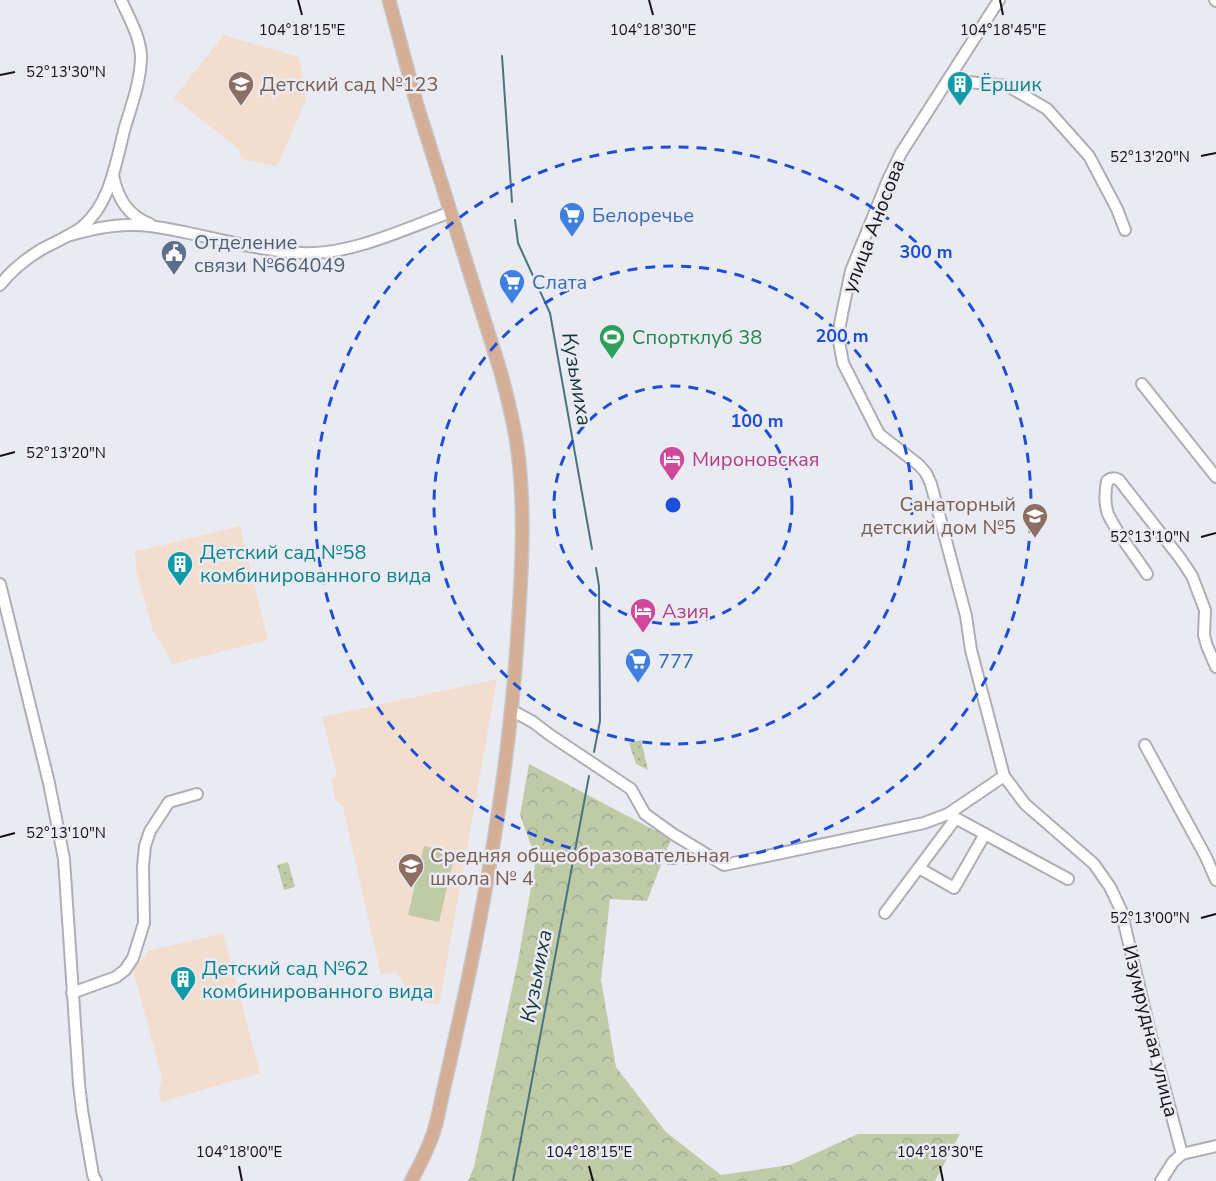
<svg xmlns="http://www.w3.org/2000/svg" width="1216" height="1181" font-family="'Nunito Sans',sans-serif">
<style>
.education{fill:#f2ddcf}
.forest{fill:url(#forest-crowns)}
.park{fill:url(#park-dots)}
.pitch{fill:#bfcaa7}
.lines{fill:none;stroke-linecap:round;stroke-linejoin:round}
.stream{stroke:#4a757e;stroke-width:2}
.minor-casing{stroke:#aeaeb5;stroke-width:14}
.major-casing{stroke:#c6c6c7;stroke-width:15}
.minor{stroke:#fff;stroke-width:10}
.major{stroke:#d4ae97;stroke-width:12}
.ticks{fill:none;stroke:#131316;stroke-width:2}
.ring{fill:none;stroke:#1d4ed8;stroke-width:3;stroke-dasharray:10 8}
.labels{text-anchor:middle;stroke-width:5;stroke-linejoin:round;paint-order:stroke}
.education-label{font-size:20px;fill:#785e54;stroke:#eaebf2;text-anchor:start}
.culture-label{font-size:20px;fill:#0d838f;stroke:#eaebf2;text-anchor:start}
.shop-label{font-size:20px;fill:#366cbe;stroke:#eaebf2;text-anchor:start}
.street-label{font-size:20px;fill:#131316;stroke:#eaebf2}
.service-label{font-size:20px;fill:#4e5e75;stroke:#eaebf2;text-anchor:start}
.leisure-label{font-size:20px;fill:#27864d;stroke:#eaebf2;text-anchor:start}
.hotel-label{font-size:20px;fill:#b23c85;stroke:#eaebf2;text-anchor:start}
.water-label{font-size:21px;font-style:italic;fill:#15353a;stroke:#eaebf2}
.ticks-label{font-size:15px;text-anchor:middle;fill:#131316;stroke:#eaebf2;stroke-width:5;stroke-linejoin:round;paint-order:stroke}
.centre{fill:#1d4ed8;stroke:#eaebf2;stroke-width:3}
.ring-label{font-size:18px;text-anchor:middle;font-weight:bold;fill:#1d4ed8;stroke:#eaebf2;stroke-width:5;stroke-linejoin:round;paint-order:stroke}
</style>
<defs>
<pattern id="forest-crowns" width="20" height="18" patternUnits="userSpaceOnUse" patternTransform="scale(1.5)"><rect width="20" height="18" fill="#bfcaa7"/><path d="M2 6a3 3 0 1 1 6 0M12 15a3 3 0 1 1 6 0" fill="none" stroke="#a3ad8f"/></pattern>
<pattern id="park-dots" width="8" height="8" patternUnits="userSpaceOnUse" patternTransform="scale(1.5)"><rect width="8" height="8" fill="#bfcaa7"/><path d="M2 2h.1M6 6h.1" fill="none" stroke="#a3ad8f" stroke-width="1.8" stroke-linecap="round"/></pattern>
</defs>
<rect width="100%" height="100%" fill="#eaebf2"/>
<!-- education -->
<g class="education">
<path d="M223,35L299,57L306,100L277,166L241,159L239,149L174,98Z"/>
<path d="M240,526L268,640L173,664L153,631L136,571V561L134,552Z"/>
<path d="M497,679L439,1005L413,1000L396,972L381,975L343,807L335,799L331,780L337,776L322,717Z"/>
<path d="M223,933L260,1073L161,1102L159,1089L162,1078L133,970L148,951Z"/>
</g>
<!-- forest -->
<path class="forest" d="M529,764L654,830L673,834L647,901L610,899L601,980L616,1067L666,1132L721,1175L790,1165L858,1134H960L935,1181H468L474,1167L518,961L536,859L520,815Z"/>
<!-- park -->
<g class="park">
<path d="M641,740L648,770L636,764L629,743Z"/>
<path d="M288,862L295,887L284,890L277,865Z"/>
</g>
<!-- pitch -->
<path class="pitch" d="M424,846L455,853L439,922L408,915Z"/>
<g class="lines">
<!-- stream -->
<g class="stream">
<path d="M502,56L512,202"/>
<path d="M515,220L518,243L550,313L592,549"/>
<path d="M594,752L600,721L599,586L596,568"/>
<path d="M513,1181L589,776"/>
</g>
<!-- minor casing -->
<g class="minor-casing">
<g id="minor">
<path d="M999,0L901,153L888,180L851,271L842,314L838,336L843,363L879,434L919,465L926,473L931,484L966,616L971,650L1004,776L1025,804L1094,864L1110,887L1121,910L1154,1049L1182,1154"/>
<path d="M1215,0L1216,1"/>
<path d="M949,80L1008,86L1047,109L1089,156L1117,209L1125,230"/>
<path d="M113,175C117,197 128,216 150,224"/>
<path d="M67,236C89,230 112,224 135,225C151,225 168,229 184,232C222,240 263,251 302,253C349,256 407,228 451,212"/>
<path d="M0,285C11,271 27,258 42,249C55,242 70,236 82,227C111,203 116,161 125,127C132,104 141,80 141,56C140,36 129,18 121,0"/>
<path d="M1142,384L1216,477"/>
<path d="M1147,574C1135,555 1117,534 1108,514C1104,503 1105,492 1107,481C1111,478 1114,477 1119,480L1180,558L1192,576L1205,610L1204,635L1207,646L1216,667"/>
<path d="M0,584L49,783L64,859L79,1084L82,1110L93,1175L96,1181"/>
<path d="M511,710L533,722L550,735L631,789L645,814L673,834L724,865L924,823L948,814L1004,776"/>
<path d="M1145,745L1206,857L1216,880"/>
<path d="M948,814L1068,879"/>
<path d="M919,868L954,888L985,834"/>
<path d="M885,913L956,818"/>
<path d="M72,993L116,977L125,970L133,958L144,923L143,866L145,846L150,831L169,802L197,794"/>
<path d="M1161,1181L1173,1162L1182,1154L1216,1146"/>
</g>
</g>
<!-- major casing -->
<g class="major-casing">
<path id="major" d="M389,0L417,105L501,373C508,400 515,426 518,453C526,516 521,581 517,644C509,762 490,874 466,989C458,1024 451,1058 443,1092C440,1105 438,1118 434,1131C428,1149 420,1165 411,1181"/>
</g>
<!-- minor -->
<use href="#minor" class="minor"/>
<!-- major -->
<use href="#major" class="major"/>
</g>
<!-- ticks -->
<path class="ticks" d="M298,0L302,15M649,0L653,15M1000,0L1003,15M0,75L15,72M1201,156L1216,153M0,456L15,452M1201,537L1216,533M0,837L15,833M1201,918L1216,914M239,1166L242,1181M589,1166L593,1181M940,1166L943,1181"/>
<!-- distance rings -->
<g class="ring">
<circle cx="673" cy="505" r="119"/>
<circle cx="673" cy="505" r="239"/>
<circle cx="673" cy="505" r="358"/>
</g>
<!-- icons -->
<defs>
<g id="school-pin" transform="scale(1.35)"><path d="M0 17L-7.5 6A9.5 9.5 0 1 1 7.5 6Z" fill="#8d6e63" stroke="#eaebf2"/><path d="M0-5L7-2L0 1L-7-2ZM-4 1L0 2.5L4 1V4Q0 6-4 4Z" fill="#fff"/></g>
<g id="building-pin" transform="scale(1.35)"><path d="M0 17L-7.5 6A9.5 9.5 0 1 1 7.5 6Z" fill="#0f9aa8" stroke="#eaebf2"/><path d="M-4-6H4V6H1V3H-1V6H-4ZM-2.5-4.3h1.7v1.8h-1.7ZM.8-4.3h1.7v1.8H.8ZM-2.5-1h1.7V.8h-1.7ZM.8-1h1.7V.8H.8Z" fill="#fff"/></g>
<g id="supermarket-pin" transform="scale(1.35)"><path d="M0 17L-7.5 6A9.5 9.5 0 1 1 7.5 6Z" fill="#3f7fe0" stroke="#eaebf2"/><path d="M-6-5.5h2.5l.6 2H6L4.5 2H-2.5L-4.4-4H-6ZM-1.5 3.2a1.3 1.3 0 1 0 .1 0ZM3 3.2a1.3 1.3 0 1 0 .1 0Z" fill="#fff"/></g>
<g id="civic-pin" transform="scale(1.35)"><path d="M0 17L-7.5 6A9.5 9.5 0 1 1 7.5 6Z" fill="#5c6f8a" stroke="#eaebf2"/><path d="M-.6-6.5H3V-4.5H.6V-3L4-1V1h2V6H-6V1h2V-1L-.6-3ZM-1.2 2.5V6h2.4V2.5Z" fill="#fff"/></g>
<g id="stadium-pin" transform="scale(1.35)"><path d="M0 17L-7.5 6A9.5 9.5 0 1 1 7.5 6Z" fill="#2e9e5b" stroke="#eaebf2"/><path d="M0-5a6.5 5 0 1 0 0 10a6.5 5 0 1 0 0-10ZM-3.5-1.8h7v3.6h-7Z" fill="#fff"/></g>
<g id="hotel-pin" transform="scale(1.35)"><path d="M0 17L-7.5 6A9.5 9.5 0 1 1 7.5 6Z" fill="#d1479c" stroke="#eaebf2"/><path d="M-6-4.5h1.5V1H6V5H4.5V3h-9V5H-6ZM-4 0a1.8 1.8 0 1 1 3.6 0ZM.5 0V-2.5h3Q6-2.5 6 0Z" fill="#fff"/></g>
</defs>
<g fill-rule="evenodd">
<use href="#school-pin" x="241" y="84"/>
<use href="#building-pin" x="960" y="84"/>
<use href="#supermarket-pin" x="572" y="215"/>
<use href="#civic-pin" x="174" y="253"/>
<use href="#supermarket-pin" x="512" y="282"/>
<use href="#stadium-pin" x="612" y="337"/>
<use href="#hotel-pin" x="672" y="459"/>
<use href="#school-pin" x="1035" y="516"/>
<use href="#building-pin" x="180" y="564"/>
<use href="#hotel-pin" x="643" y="611"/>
<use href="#supermarket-pin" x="638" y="661"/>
<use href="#school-pin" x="411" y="866"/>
<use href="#building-pin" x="183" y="979"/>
</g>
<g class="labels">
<!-- education labels -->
<g class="education-label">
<text x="260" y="91">Детский сад №123</text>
<text x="1016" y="511" text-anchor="end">Санаторный<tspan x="1016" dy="23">детский дом №5</tspan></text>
<text x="430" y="862">Средняя общеобразовательная<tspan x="430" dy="23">школа № 4</tspan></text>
</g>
<!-- culture labels -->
<g class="culture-label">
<text x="980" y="91">Ёршик</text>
<text x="200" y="559">Детский сад №58<tspan x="200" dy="23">комбинированного вида</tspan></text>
<text x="202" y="975">Детский сад №62<tspan x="202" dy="23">комбинированного вида</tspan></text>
</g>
<!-- shop labels -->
<g class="shop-label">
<text x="592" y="222">Белоречье</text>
<text x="532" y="289">Слата</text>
<text x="658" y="668">777</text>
</g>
<!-- street labels -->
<g class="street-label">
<text transform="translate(873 226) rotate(-69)" y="7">улица Аносова</text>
<text transform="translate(1151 1031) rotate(76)" y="7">Изумрудная улица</text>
</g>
<!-- service labels -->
<g class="service-label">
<text x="194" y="249">Отделение<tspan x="194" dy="23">связи №664049</tspan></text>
</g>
<!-- leisure labels -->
<g class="leisure-label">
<text x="632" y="344">Спортклуб 38</text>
</g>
<!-- hotel labels -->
<g class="hotel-label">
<text x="692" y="466">Мироновская</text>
<text x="662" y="618">Азия</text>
</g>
<!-- water labels -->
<g class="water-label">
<text transform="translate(577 379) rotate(80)" y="7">Кузьмиха</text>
<text transform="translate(536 976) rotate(-79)" y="7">Кузьмиха</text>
</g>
</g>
<g class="ticks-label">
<text x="302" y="35">104°18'15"E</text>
<text x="653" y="35">104°18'30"E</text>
<text x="1003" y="35">104°18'45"E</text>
<text x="66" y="77">52°13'30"N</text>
<text x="1150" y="162">52°13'20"N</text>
<text x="66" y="458">52°13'20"N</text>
<text x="1150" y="542">52°13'10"N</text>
<text x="66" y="838">52°13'10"N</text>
<text x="1150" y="923">52°13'00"N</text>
<text x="239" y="1157">104°18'00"E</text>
<text x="589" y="1157">104°18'15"E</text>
<text x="940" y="1157">104°18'30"E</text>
</g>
<circle cx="673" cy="505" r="9" class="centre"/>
<g class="ring-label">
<text x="926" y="258">300 m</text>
<text x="842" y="342">200 m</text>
<text x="757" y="427">100 m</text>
</g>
</svg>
